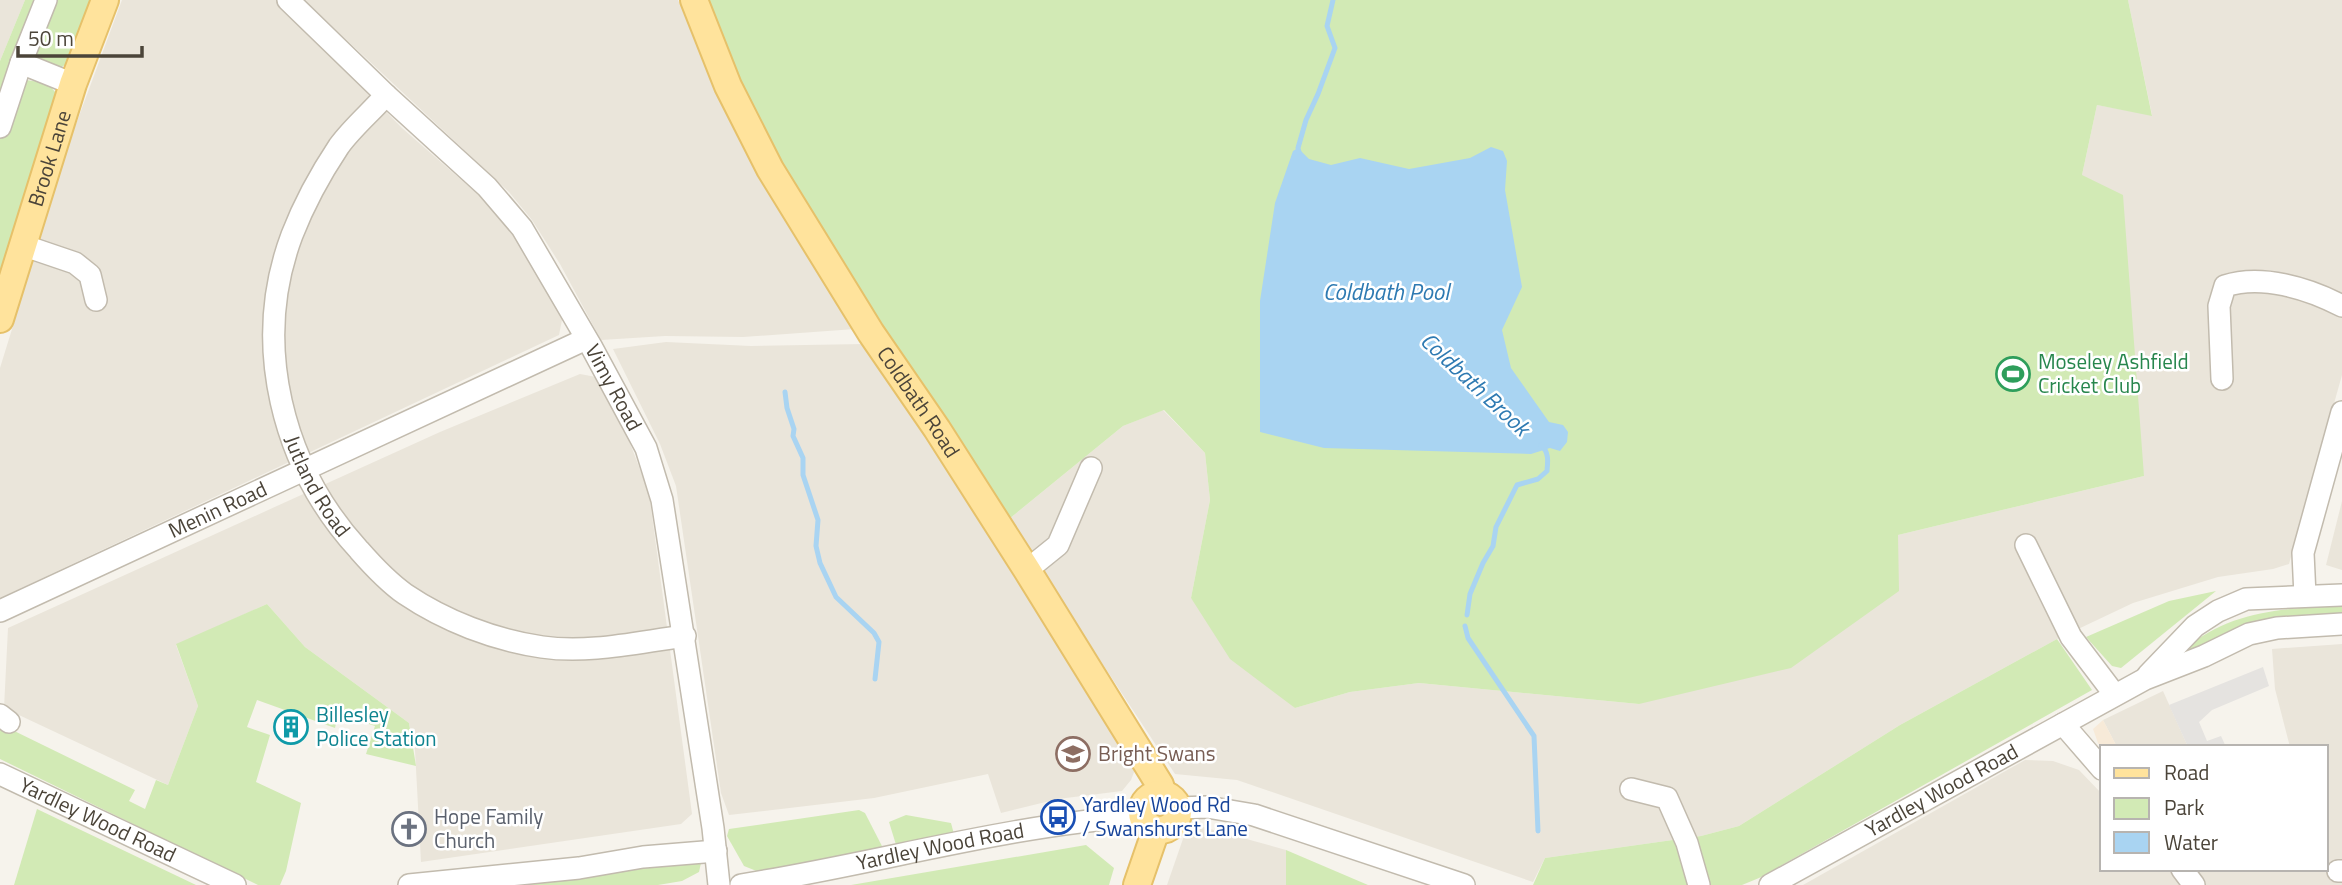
<svg xmlns="http://www.w3.org/2000/svg" width="2342" height="885" font-family="'Titillium Web',sans-serif">
<style>
.residential{fill:#eae5da}
.commercial{fill:#f7ead8}
.green{fill:#d2eab5}
.parking{fill:#e5e3e0}
.water{fill:#a9d4f2}
.lines{fill:none;stroke-linecap:round;stroke-linejoin:round}
.stream{stroke:#a9d4f2;stroke-width:5}
.minor-casing{stroke:#c2bbae;stroke-width:24}
.major-casing{stroke:#e6c16a;stroke-width:30}
.minor{stroke:#fff;stroke-width:21}
.major{stroke:#ffe39c;stroke-width:26}
.labels{text-anchor:middle;stroke-width:5;stroke-linejoin:round;paint-order:stroke}
.street-label{font-size:21px;fill:#4b4439;stroke:#fff}
.leisure-label{font-size:21px;fill:#27864d;stroke:#fff;text-anchor:start}
.culture-label{font-size:21px;fill:#0d838f;stroke:#fff;text-anchor:start}
.education-label{font-size:21px;fill:#785e54;stroke:#fff;text-anchor:start}
.transit-label{font-size:21px;fill:#164399;stroke:#fff;text-anchor:start}
.worship-label{font-size:21px;fill:#5b616d;stroke:#fff;text-anchor:start}
.water-label{font-size:23px;font-style:italic;fill:#2e7ab2;stroke:#fff}
</style>
<rect width="100%" height="100%" fill="#f6f3ec"/>
<!-- residential -->
<g class="residential">
<path d="M0,0H25L0,61Z"/>
<path d="M122,0H276L402,128L482,198L511,228L563,315L559,335L0,598V368L72,135Z"/>
<path d="M304,0H678L751,155L855,329L743,337L665,336L601,340L560,264L532,220L509,192Z"/>
<path d="M2128,0H2342V375L2289,564L2273,569L2218,577L2133,603L2057,639L1900,725L1739,826L1701,836L1545,858L1533,882L1237,780L1175,774L1013,528L1009,519L1123,426L1163,410L1205,453L1210,500L1191,598L1295,708L1350,692L1419,683L1639,704L1898,535L2144,476L2082,175L2097,105L2152,115Z"/>
<path d="M666,342L751,346L864,344L993,540L1136,767L1131,780L1122,791L1058,799L1001,813L988,774L874,798L729,815L721,793L676,486L660,444L613,349Z"/>
<path d="M580,374L596,377L620,417L649,493L692,814L681,824L421,862L415,750L409,723L305,647L267,604L176,645L198,706L168,785L4,708L8,628L440,432Z"/>
<path d="M2342,501V570L2326,565Z"/>
<path d="M2342,644V885H2206L2193,869H2326V747H2290L2275,689L2272,649Z"/>
<path d="M2163,691L2188,747H2117L2103,720Z"/>
<path d="M2025,760L2053,761L2079,770L2102,794V869H2168L2181,885H1803Z"/>
<path d="M1203,827L1286,850V885H1167L1184,836Z"/>
</g>
<!-- commercial -->
<path class="commercial" d="M2103,720L2117,747H2102V749L2098,743L2093,729Z"/>
<!-- green -->
<g class="green">
<path d="M25,0H94L70,62L58,69L36,57L24,46L12,78L47,83L57,94L0,284V61Z"/>
<path d="M705,0H2128L2152,116L2097,105L2082,175L2123,195L2144,476L1898,535L1899,591L1791,668L1639,704L1419,683L1350,692L1295,708L1230,659L1191,598L1210,500L1205,453L1164,410L1123,426L1009,519L875,319L753,117Z"/>
<path d="M2216,591L2121,668L2112,666L2086,637L2169,601Z"/>
<path d="M267,604L305,647L409,723L416,766L366,754L375,726L338,714L335,728L257,700L247,727L270,735L256,782L301,803L286,871L280,885H258L0,759V724L135,790L129,801L145,809L156,780L168,785L198,706L176,644Z"/>
<path d="M2342,605V615L2187,654L2186,649C2229,610 2287,609 2342,605Z"/>
<path d="M2057,639L2092,690L1759,878L1742,885H1533L1545,858L1701,836L1739,826L1900,725Z"/>
<path d="M37,809L196,885H14Z"/>
<path d="M859,810L865,813L884,850L759,872L744,866L727,836L729,829Z"/>
<path d="M906,815L951,823L955,838L897,848L889,822Z"/>
<path d="M1086,845L1114,868L1109,885H851Z"/>
<path d="M1286,850L1368,885H1286Z"/>
<path d="M701,863L699,872L682,881L658,885H435Z"/>
</g>
<!-- parking -->
<path class="parking" d="M2263,667L2269,686L2212,710L2199,722L2207,741L2221,736L2226,747H2188L2169,705Z"/>
<!-- water -->
<path class="water" d="M1491,147L1503,151L1507,161L1505,190L1522,287L1502,330L1511,368L1549,422L1563,425L1568,432L1567,442L1560,451L1550,448L1531,454L1324,448L1260,432V301L1275,203L1293,151L1298,148L1309,159L1331,165L1360,158L1409,169L1470,158Z"/>
<g class="lines">
<!-- stream -->
<g class="stream">
<path d="M1299,152L1298,148L1306,120L1318,94L1335,48L1327,26L1333,0"/>
<path d="M785,392L787,408L794,429L793,436L803,458V475L818,520L816,546L820,563L836,597L874,633L879,642L875,679"/>
<path d="M1467,615L1470,594L1483,563L1493,546L1496,527L1517,485L1538,479L1547,471C1548,461 1549,452 1541,445"/>
<path d="M1465,626L1468,638L1534,736L1538,831"/>
</g>
<!-- minor casing -->
<g class="minor-casing">
<g id="minor">
<path id="s1" d="M288,0L386,95L487,187L522,228L591,346L646,448L662,500L713,828L719,885"/>
<path d="M21,63L73,84"/>
<path id="s2" d="M386,95C371,112 352,128 339,146C321,173 304,204 292,235C251,344 282,466 359,550C373,566 388,582 405,594C445,621 494,640 542,647C589,654 638,642 685,636"/>
<path d="M0,127L21,63L46,0"/>
<path d="M22,245L75,263L90,275L96,300"/>
<path d="M2222,379L2219,306L2225,286C2261,274 2308,288 2342,306"/>
<path d="M2026,545L2071,637L2115,695"/>
<path d="M1027,570L1058,545L1091,468"/>
<path d="M2305,596L2303,553L2342,412"/>
<path id="s3" d="M0,611L586,339"/>
<path d="M2148,675L2195,626L2218,611L2246,599L2342,595"/>
<path d="M0,715L9,722"/>
<path d="M2063,724L2102,769"/>
<path id="s4" d="M0,774L235,885"/>
<path d="M1631,789L1667,798L1687,843L1699,885"/>
<path d="M1178,808L1207,807L1254,815L1464,885"/>
<path d="M2182,869L2194,885"/>
<path d="M2338,871H2342"/>
<path d="M409,885L579,868L643,857L716,851"/>
<path id="s5" d="M741,885C875,864 1006,825 1141,816"/>
<path id="s6" d="M1770,885L2145,679L2204,656L2249,634L2277,628L2342,624"/>
</g>
</g>
<!-- major casing -->
<g class="major-casing">
<g id="major">
<path id="s7" d="M694,0L728,86L770,169L871,333L937,429L1027,570L1160,785L1163,795"/>
<path id="s8" d="M0,319L73,84L105,0"/>
<circle cx="1160" cy="812" r="18"/>
<path d="M1137,885L1156,830"/>
</g>
</g>
<!-- minor -->
<use href="#minor" class="minor"/>
<!-- major -->
<use href="#major" class="major"/>
</g>
<!-- icons -->
<defs>
<g id="stadium-ring" transform="scale(1.75)"><circle r="9.5" fill="#fff" stroke="#2e9e5b" stroke-width="1.5"/><path d="M0-5a6.5 5 0 1 0 0 10a6.5 5 0 1 0 0-10ZM-3.5-1.8h7v3.6h-7Z" fill="#2e9e5b"/></g>
<g id="building-ring" transform="scale(1.75)"><circle r="9.5" fill="#fff" stroke="#0f9aa8" stroke-width="1.5"/><path d="M-4-6H4V6H1V3H-1V6H-4ZM-2.5-4.3h1.7v1.8h-1.7ZM.8-4.3h1.7v1.8H.8ZM-2.5-1h1.7V.8h-1.7ZM.8-1h1.7V.8H.8Z" fill="#0f9aa8"/></g>
<g id="school-ring" transform="scale(1.75)"><circle r="9.5" fill="#fff" stroke="#8d6e63" stroke-width="1.5"/><path d="M0-5L7-2L0 1L-7-2ZM-4 1L0 2.5L4 1V4Q0 6-4 4Z" fill="#8d6e63"/></g>
<g id="bus-ring" transform="scale(1.75)"><circle r="9.5" fill="#fff" stroke="#1a4fb4" stroke-width="1.5"/><path d="M-5-6H5V4H4V6H2V4H-2V6H-4V4H-5ZM-3.5-4V0h7V-4ZM-3.5 1.2v1.5H-2V1.2ZM2 1.2v1.5H3.5V1.2Z" fill="#1a4fb4"/></g>
<g id="church-ring" transform="scale(1.75)"><circle r="9.5" fill="#fff" stroke="#6b7280" stroke-width="1.5"/><path d="M-1.2-6h2.4v3.5h3.3v2.4h-3.3V6h-2.4V-.1h-3.3v-2.4h3.3Z" fill="#6b7280"/></g>
</defs>
<g fill-rule="evenodd">
<use href="#stadium-ring" x="2013" y="374"/>
<use href="#building-ring" x="291" y="727"/>
<use href="#school-ring" x="1073" y="754"/>
<use href="#bus-ring" x="1058" y="817"/>
<use href="#church-ring" x="409" y="829"/>
</g>
<g class="labels">
<!-- street labels -->
<g class="street-label">
<text dy="7" stroke="none"><textPath href="#s8" startOffset="168">Brook Lane</textPath></text>
<text dy="7" stroke="none"><textPath href="#s1" startOffset="511">Vimy Road</textPath></text>
<text dy="7" stroke="none"><textPath href="#s7" startOffset="462">Coldbath Road</textPath></text>
<text dy="7" stroke="none"><textPath href="#s2" startOffset="432">Jutland Road</textPath></text>
<text dy="7" stroke="none"><textPath href="#s3" startOffset="240">Menin Road</textPath></text>
<text dy="7" stroke="none"><textPath href="#s6" startOffset="196">Yardley Wood Road</textPath></text>
<text dy="7" stroke="none"><textPath href="#s4" startOffset="108">Yardley Wood Road</textPath></text>
<text dy="7" stroke="none"><textPath href="#s5" startOffset="203">Yardley Wood Road</textPath></text>
</g>
<!-- leisure labels -->
<g class="leisure-label">
<text x="2038" y="369">Moseley Ashfield<tspan x="2038" dy="24">Cricket Club</tspan></text>
</g>
<!-- culture labels -->
<g class="culture-label">
<text x="316" y="722">Billesley<tspan x="316" dy="24">Police Station</tspan></text>
</g>
<!-- education labels -->
<g class="education-label">
<text x="1098" y="761">Bright Swans</text>
</g>
<!-- transit labels -->
<g class="transit-label">
<text x="1082" y="812">Yardley Wood Rd<tspan x="1082" dy="24">/ Swanshurst Lane</tspan></text>
</g>
<!-- worship labels -->
<g class="worship-label">
<text x="434" y="824">Hope Family<tspan x="434" dy="24">Church</tspan></text>
</g>
<!-- water labels -->
<g class="water-label">
<text x="1386" y="300">Coldbath Pool</text>
<text transform="translate(1475 384) rotate(43)" y="8">Coldbath Brook</text>
</g>
</g>
<!-- legend -->
<rect x="2100" y="745" width="228" height="126" fill="#ffffff" stroke="#b7b4b0" stroke-width="2"/>
<rect x="2114" y="768" width="35" height="10" fill="#ffe39c" stroke="#b7b4b0" stroke-width="2"/>
<text x="2164" y="780" font-size="21" fill="#4b4439">Road</text>
<rect x="2114" y="798" width="35" height="21" fill="#d2eab5" stroke="#b7b4b0" stroke-width="2"/>
<text x="2164" y="815" font-size="21" fill="#4b4439">Park</text>
<rect x="2114" y="832" width="35" height="21" fill="#a9d4f2" stroke="#b7b4b0" stroke-width="2"/>
<text x="2164" y="850" font-size="21" fill="#4b4439">Water</text>
<!-- scale -->
<path d="M18 46v10h124v-10" fill="none" stroke="#4b4439" stroke-width="3.5"/>
<text x="28" y="46" font-size="21" fill="#4b4439" stroke="#ffffff" stroke-width="5" paint-order="stroke">50 m</text>
</svg>
